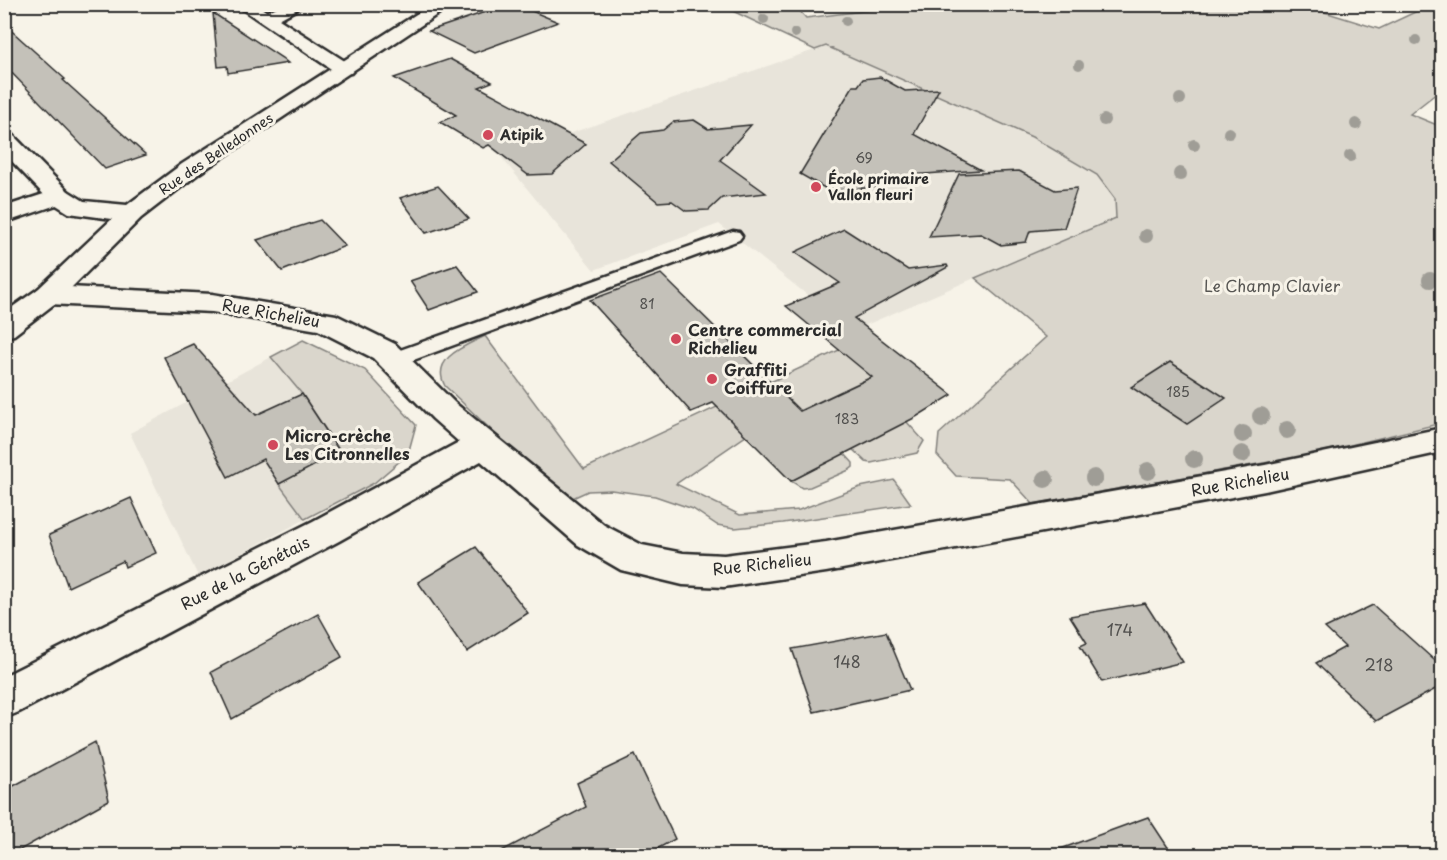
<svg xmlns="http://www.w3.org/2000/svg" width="1447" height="860" font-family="'Playpen Sans',sans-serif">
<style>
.built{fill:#e8e4da}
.green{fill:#dad6cc;stroke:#82807c;stroke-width:1.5}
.building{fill:#c4c1b9;stroke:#2b2b2b;stroke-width:1.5}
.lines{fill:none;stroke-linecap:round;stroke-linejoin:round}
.service-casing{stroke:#2b2b2b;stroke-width:5}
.minor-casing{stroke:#2b2b2b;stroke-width:5}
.secondary-casing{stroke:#2b2b2b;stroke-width:5}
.service{fill:#f7f3e8;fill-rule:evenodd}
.minor{fill:#f7f3e8;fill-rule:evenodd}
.secondary{fill:#f7f3e8;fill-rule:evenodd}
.tree{fill:#9f9d96}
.poi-dot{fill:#d1495b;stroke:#f7f3e8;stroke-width:2}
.labels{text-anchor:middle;stroke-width:6;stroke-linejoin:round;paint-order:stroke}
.far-poi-label{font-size:14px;font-weight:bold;fill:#2b2b2b;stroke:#f7f3e8;text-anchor:start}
.far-street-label{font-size:14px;fill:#2b2b2b;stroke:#f7f3e8}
.number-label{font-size:14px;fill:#51504e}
.park-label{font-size:16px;fill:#575653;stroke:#f7f3e8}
.street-label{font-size:16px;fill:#2b2b2b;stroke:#f7f3e8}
.poi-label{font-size:16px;font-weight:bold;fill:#2b2b2b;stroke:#f7f3e8;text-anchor:start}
.near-number-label{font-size:16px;fill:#51504e}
</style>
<rect width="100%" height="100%" fill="#f7f3e8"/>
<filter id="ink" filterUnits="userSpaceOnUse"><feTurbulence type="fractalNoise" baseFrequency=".0167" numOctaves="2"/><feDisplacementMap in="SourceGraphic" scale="12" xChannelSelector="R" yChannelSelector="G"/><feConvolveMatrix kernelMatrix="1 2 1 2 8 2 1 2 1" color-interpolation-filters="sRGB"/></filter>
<g filter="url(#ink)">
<!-- built -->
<g class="built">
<path d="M826,46L1032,137L1097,175L1115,199L1116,217L852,331L719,224L594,270L501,157Z"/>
<path d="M303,340L365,370L416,425L408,454L374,483L198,576L130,433Z"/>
</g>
<!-- green -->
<g class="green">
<path d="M866,4H1299L1379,29L1430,5H1442V89L1410,114L1442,127V423L1309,455L1033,504L1010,479L956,476L937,455L939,434L1046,337L975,278L1116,218L1115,199L1097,175L1032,137L826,46L815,50L720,5H778L782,9L796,7L806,18L872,10Z"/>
<path d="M485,336L584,469L839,350L895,366L746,436L676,484L740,515L799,510L860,487L894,480L911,504L783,523L735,528L717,525L693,509L655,496L611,490L588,491L566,501L445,386C430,358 465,346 485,336Z"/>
<path d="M303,340L365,370L416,425L408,454L374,483L305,519L279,484L340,451L302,394L271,357Z"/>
<path d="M906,421L924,441L917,453L871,463L866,462L852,449Z"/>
<path d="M844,453L853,463V467L849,470L810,487L802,488L791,481Z"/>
</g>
<!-- building -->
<g class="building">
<path d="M509,4H515L558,22L474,53L429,31Z"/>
<path d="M213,13L282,58L288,63L228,73L227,66L218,67Z"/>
<path d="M4,24L65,79L63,80L146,155L105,169L4,65Z"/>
<path d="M450,59L492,82L479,87L586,144L552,174L528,175L489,145L483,148L440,122L456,115L394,78Z"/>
<path d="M880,77L905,91L939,89L914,134L981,170L884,177L877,187L830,191L800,174L853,86H858L863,79Z"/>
<path d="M694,120L708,129L751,125L720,160L766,193L722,198L709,210L686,211L672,201L658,202L609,161L641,133L663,130L673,122Z"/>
<path d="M1019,171L1055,190L1077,188L1064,228L1030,231L1026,242L1001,245L981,234L929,237L959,174Z"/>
<path d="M438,186L469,219L426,233L400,198Z"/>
<path d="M320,220L345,246L282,271L257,240Z"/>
<path d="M844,229L908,270L947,265L948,267L854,318L952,395L916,417L791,481L713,403L691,412L590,300L661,274L800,411L872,377L786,306L840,283L795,252Z"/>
<path d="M457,265L478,292L429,310L410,281Z"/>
<path d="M193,344L256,415L302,394L340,452L279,484L263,459L228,477L164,357Z"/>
<path d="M1170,362L1226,398L1187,424L1131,387Z"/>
<path d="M131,498L156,553L125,567L123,561L68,587L49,535Z"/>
<path d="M476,547L528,613L467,652L418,582Z"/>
<path d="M1145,603L1183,662L1102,682L1080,646L1087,643L1070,616Z"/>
<path d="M1373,605L1443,668V685L1376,721L1316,663L1345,647L1325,628Z"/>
<path d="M318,614L342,657L232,719L211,672Z"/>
<path d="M886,632L910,690L814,712L792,649Z"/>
<path d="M95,742L109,800L11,855H4V791Z"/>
<path d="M635,755L675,839L646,855H494L586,807L577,783Z"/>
<path d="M1148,817L1173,855H1056L1055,851Z"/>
</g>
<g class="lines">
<!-- service casing -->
<g class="service-casing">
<path id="service" d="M733,231L739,232L742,236L739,240L400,365L393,367L386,365L383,360L386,355Z"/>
</g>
<!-- minor casing -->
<g class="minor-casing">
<g id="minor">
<path d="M235,4H256L267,12L283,4H306L279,19L351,65L354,69L351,73H337Z"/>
<path d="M59,189L68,191L71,196L68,201L4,223V207Z"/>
<path d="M48,286L212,294L336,315L395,344L455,403L604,525L642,545L683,553L724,555L826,542L1265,465L1442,428V452L1265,491L826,572L724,587L683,585L621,570L578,545L481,461L339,541L19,712L4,718V676L313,521L459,442L433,419L373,358L318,330L212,312L48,304L38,301L34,295L38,289Z"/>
</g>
</g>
<!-- secondary casing -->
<g class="secondary-casing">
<path id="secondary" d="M432,4H453L198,174L141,218L58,301L14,335L4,337V313L38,289L112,219L69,213L50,201L4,153V132L12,134L68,191L84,201L127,205L182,164Z"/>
</g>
<!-- service -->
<use href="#service" class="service"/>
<!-- minor -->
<use href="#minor" class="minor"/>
<!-- secondary -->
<use href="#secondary" class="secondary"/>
</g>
<!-- trees -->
<g class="tree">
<circle cx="764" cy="19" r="5"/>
<circle cx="846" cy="21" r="5"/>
<circle cx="795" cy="33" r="5"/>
<circle cx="1416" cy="40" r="5"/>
<circle cx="1079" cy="65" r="5"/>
<circle cx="1180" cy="99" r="6"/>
<circle cx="1104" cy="120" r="6"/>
<circle cx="1356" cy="124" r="6"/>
<circle cx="1229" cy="133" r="6"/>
<circle cx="1194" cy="145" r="6"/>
<circle cx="1350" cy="156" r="6"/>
<circle cx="1180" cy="174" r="7"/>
<circle cx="1146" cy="236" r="7"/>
<circle cx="1430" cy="280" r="8"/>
<circle cx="1261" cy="416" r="9"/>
<circle cx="1287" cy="430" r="9"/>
<circle cx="1243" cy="434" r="9"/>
<circle cx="1242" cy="454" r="9"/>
<circle cx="1194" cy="459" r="9"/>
<circle cx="1148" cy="471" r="9"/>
<circle cx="1094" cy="478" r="9"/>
<circle cx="1045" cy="479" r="9"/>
</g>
</g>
<!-- markers -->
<g class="poi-dot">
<circle cx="488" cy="135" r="6"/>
<circle cx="816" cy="187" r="6"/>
<circle cx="676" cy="339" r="6"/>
<circle cx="712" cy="379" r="6"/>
<circle cx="273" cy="445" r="6"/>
</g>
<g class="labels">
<!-- far-poi labels -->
<g class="far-poi-label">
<text x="500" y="140">Atipik</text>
<text x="828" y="184">École primaire<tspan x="828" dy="16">Vallon fleuri</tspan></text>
</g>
<!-- far-street labels -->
<g class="far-street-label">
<text transform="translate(216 154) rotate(-34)" y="5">Rue des Belledonnes</text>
</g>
<!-- number labels -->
<g class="number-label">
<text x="864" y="163">69</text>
<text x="647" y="309">81</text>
<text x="1178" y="397">185</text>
<text x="847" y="424">183</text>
</g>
<!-- park labels -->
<g class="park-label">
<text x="1272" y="292">Le Champ Clavier</text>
</g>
<!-- street labels -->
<g class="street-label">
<text transform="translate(271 313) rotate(10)" y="6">Rue Richelieu</text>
<text transform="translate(1240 482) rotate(-10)" y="6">Rue Richelieu</text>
<text transform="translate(762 564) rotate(-6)" y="6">Rue Richelieu</text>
<text transform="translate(245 573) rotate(-27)" y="6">Rue de la Génétais</text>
</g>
<!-- poi labels -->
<g class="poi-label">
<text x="688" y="336">Centre commercial<tspan x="688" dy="18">Richelieu</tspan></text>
<text x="724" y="376">Graffiti<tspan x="724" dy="18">Coiffure</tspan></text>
<text x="285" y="442">Micro-crèche<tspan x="285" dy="18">Les Citronnelles</tspan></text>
</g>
<!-- near-number labels -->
<g class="near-number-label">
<text x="1120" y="636">174</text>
<text x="847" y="668">148</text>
<text x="1379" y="671">218</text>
</g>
</g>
<!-- margin -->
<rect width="1447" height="860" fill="none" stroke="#f7f3e8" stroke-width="24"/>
<rect x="12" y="12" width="1423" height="836" fill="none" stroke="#2b2b2b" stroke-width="2" filter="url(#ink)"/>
</svg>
